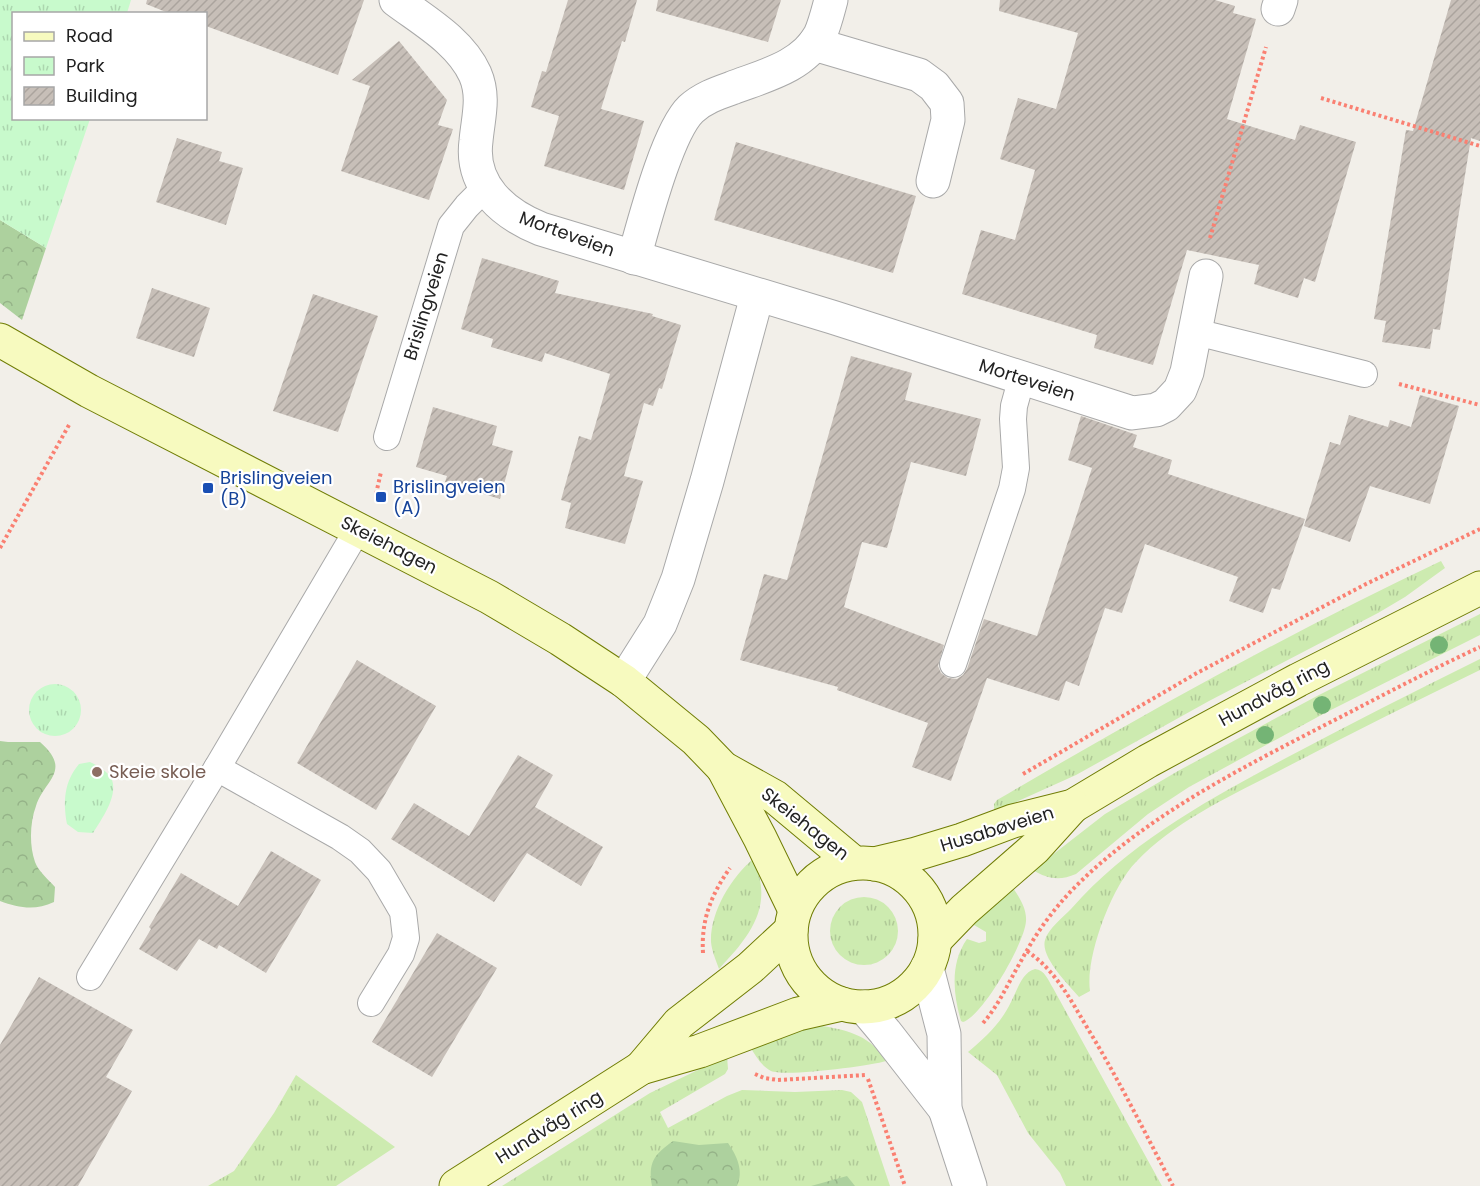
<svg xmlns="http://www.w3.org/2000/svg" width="1480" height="1186" font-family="Poppins,sans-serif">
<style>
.grass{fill:url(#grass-tufts)}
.forest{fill:url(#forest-crowns)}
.park{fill:url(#park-tufts)}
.building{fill:url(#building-hatch)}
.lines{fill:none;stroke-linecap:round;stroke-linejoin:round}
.lane-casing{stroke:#a9a9a9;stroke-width:28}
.street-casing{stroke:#a9a9a9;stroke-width:35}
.secondary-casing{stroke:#707d05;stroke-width:35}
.path{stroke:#fa8072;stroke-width:4;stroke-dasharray:3 3;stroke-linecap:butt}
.lane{stroke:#fff;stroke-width:26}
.street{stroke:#fff;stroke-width:33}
.secondary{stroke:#f7fabf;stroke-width:33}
.tree{fill:#74b475}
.transit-dot{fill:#1a4fb4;stroke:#fff;stroke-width:2}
.education-dot{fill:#8d6e63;stroke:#fff;stroke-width:2}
.labels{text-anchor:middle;stroke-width:4.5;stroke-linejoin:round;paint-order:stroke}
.street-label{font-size:18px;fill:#222;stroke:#fff}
.transit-label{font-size:18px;fill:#164399;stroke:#fff;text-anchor:start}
.education-label{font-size:18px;fill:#785e54;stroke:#fff;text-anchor:start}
</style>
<defs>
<pattern id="grass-tufts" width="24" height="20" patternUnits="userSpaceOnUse" patternTransform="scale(1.5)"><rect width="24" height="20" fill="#cdebb0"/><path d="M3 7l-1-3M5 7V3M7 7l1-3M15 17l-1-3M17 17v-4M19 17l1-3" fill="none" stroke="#b0c997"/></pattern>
<pattern id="forest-crowns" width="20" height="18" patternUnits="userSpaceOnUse" patternTransform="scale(1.5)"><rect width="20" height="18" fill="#add19e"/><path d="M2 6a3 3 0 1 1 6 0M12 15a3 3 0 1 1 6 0" fill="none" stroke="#95b388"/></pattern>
<pattern id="park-tufts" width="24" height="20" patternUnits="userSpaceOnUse" patternTransform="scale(1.5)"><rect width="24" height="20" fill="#c8facc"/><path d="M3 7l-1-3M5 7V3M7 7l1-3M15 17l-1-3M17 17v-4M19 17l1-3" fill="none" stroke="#acd6af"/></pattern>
<pattern id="building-hatch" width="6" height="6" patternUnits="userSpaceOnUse" patternTransform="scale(1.5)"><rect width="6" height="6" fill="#c7bfb8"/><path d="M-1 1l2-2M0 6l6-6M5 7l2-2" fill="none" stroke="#aba49e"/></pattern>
</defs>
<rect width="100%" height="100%" fill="#f2efe9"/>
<!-- grass -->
<g class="grass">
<path d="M1441,561L1445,568L1405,597L1378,613L1209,701L1076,775L994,812V804L997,800C1142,715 1289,633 1441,561Z"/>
<path d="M1480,614V635L1325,713L1189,787L1148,814L1076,874C1060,881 1047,879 1033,870L1105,814L1178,771L1317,696Z"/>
<path d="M1480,659V670C1412,703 1344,737 1277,772C1229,797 1175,821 1136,862C1112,886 1085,957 1090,991L1079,997C1069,985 1040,957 1045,940C1048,929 1063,917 1071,909C1130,842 1208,800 1286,758C1350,724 1415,691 1480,659Z"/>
<path d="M753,859C775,906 750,936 719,969C716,960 712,952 711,942C710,912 731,878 753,859Z"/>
<path d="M1012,887C1019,896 1027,909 1026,921C1025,942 983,1016 963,1022L961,1021C953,994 950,963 967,939L979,943L986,941V932L974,925L979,918Z"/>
<circle cx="864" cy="931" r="34"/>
<path d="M1035,969C1045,970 1048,980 1053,988L1162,1186H1066L1060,1173L1028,1133L997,1075L968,1052C985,1038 1001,1023 1011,1002C1017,991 1022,972 1035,969Z"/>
<path d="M822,1026C849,1030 872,1037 886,1061C870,1066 785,1077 771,1071C761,1066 756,1056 750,1047L806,1028Z"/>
<path d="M727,1056L728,1069L725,1074L660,1112L668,1128L727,1096L742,1090L795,1092L842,1090L851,1092L862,1102L890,1186H502L650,1093Z"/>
<path d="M296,1075L395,1147L336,1186H208L234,1171L274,1113Z"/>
</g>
<!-- forest -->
<g class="forest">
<path d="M0,220L46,248L22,320L0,303Z"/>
<path d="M0,741L8,742H40C73,771 44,780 36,806C30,822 29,845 35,862C38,871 49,880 55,887L54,902C35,911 19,908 0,901Z"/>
<path d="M673,1141L699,1145L728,1143C737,1156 744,1171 737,1186H652C648,1162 654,1155 673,1141Z"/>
<path d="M847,1176L855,1186H811Z"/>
</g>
<!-- park -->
<g class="park">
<path d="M0,0H131L127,13L14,14V118L90,119L46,248L0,220Z"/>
<circle cx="55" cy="710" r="26"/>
<path d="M90,762C98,766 108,771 112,780C118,797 101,820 93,833L78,832L67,824C63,801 64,782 79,764Z"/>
</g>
<!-- building -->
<g class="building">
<path d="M147,0H364L338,75L206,26V14H171L146,4Z"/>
<path d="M568,0H637L625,42L622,41L601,109L644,121L624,190L544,166L559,116L531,107L542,71L546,72Z"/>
<path d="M658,0H781L768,42L656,11Z"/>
<path d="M1000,0H1215L1235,6L1233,13L1256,19L1227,119L1295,140L1300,125L1356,142L1315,282L1304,278L1298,298L1254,284L1259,265L1187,250L1153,365L1094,348L1097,335L962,294L981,230L1015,240L1035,170L1000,159L1018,98L1056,109L1078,33L999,11Z"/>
<path d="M1451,0H1480V141L1471,138L1440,330L1433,329L1430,349L1382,342L1386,321L1374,319L1406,130L1413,131Z"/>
<path d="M399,41L447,100L438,125L453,129L429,200L341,171L370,86L352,80Z"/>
<path d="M177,138L222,152L219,161L243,168L226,225L156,202Z"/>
<path d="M736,142L916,196L893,273L714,220Z"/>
<path d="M482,258L559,281L555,293L653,314L652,316L681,325L662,389L659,388L653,406L644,403L624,476L643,481L625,544L565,528L571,503L561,500L579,436L591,440L610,374L545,353L542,362L491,347L493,339L461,329Z"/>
<path d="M152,288L210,308L194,357L136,338Z"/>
<path d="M313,294L378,316L338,432L273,411Z"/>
<path d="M851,356L912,373L905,400L981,419L966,476L911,462L887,548L862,542L844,607L944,645L938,666L941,673L948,678L957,679L963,675L967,669L984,619L1037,636L1092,468L1068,460L1081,416L1137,435L1133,447L1172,460L1168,474L1305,519L1280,590L1272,588L1263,613L1229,601L1238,577L1145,544L1122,613L1105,608L1079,686L1066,681L1059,701L987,678L951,781L912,767L928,723L837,690L838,687L740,660L764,574L787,580Z"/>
<path d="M1420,395L1459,406L1430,504L1370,486L1350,542L1304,526L1330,442L1340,445L1349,415L1388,427L1390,420L1411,427Z"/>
<path d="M433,407L497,426L492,445L513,451L500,499L445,482L447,476L416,467Z"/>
<path d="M357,660L436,706L376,810L297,763Z"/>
<path d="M518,755L553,775L535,807L603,847L581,886L527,853L494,902L391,839L414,803L469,836Z"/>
<path d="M271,851L321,880L266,973L219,945L217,949L199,939L177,971L139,949L151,929L149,927L181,873L238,906Z"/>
<path d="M437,933L497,968L432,1077L372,1042Z"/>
<path d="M39,977L133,1030L106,1077L132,1091L78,1186H0V1045Z"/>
</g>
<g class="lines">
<!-- lane casing -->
<g class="lane-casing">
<g id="lane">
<path d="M1196,332L1364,374"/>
<path d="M387,437L451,226L467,206L486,187"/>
<path d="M953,664L1012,489L1016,468L1013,419L1014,406L1022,377"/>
<path d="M217,768L340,837L360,851L379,871L403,912L406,938L401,954L371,1003"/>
<path d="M90,977L217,768L358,529"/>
</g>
</g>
<!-- street casing -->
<g class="street-casing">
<g id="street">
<path d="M396,0C424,21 460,41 475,74C485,97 478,118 476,141C470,186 504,214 541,229L832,317L1132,413L1156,410L1166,405L1180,390L1187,372L1206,276"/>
<path d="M1278,9L1281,0"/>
<path d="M814,44L919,75L934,86L947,103L948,120L933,181"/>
<path d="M634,258C644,223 667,132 691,109C703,98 718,93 732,88C763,76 803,67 820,35C825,24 828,11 831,0"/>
<path d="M624,681L660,624L678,579L707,481L757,296"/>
<path d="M927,968L944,1034L945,1109L970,1186"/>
<path d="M864,1007L885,1032L945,1109"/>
</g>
</g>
<!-- secondary casing -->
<g class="secondary-casing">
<g id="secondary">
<path d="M0,340L89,391L489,597L560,639L624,681L696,740L723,768L775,797L854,863"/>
<path d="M723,768L760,838L795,910"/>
<circle cx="863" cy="935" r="72"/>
<path d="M874,864L916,854L962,840L1013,821L1073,806L1148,761L1298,680L1480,588"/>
<path d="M935,940L964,910L1035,848L1073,806"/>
<path d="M641,1068L679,1023L750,968L791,930"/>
<path d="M456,1186L641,1068L700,1051L798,1014L842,1004"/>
</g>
</g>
<!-- path -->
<g class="path">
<path d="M1321,98L1480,146"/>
<path d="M1210,238L1266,47"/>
<path d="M1399,384L1480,405"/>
<path d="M376,494L381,472"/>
<path d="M0,548L69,425"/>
<path d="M1023,774L1197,673L1366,584L1480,529"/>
<path d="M1027,951C1056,971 1070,999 1088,1029C1119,1080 1145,1133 1173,1186"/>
<path d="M703,953C701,920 711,895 730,868"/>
<path d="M983,1023C999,1005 1008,983 1021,961C1036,933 1054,908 1077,885C1147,816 1236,771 1321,727C1374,700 1426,672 1480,647"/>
<path d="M755,1074L764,1078L778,1080L866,1075"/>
<path d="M868,1079L905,1186"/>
</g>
<!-- lane -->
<use href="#lane" class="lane"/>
<!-- street -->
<use href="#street" class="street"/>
<!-- secondary -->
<use href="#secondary" class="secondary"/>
</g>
<!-- trees -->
<g class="tree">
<circle cx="1439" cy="645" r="9"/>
<circle cx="1322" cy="705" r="9"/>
<circle cx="1265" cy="735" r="9"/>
</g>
<!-- markers -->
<g class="transit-dot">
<rect x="202" y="482" width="12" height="12" rx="3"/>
<rect x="375" y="491" width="12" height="12" rx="3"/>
</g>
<circle class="education-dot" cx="97" cy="772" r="6"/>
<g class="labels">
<!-- street labels -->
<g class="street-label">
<text transform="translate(567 234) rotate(20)" y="6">Morteveien</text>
<text transform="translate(426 306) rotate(-73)" y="6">Brislingveien</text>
<text transform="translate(1027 380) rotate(18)" y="6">Morteveien</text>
<text transform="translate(389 545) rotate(27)" y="6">Skeiehagen</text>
<text transform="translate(1274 693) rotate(-28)" y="6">Hundvåg ring</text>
<text transform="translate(805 824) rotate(38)" y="6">Skeiehagen</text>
<text transform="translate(997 829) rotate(-17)" y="6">Husabøveien</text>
<text transform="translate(549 1127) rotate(-32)" y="6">Hundvåg ring</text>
</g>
<!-- transit labels -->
<g class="transit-label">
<text x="220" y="484">Brislingveien<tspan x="220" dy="21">(B)</tspan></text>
<text x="393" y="493">Brislingveien<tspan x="393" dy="21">(A)</tspan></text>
</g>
<!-- education labels -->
<g class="education-label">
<text x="109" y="778">Skeie skole</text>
</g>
</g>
<!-- legend -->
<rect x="12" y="12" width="195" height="108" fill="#ffffff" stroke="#a7a7a7" stroke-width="1.5"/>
<rect x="24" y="32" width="30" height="9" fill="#f7fabf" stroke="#a7a7a7" stroke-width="1.5"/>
<text x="66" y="42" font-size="18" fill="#222222">Road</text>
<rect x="24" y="57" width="30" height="18" fill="url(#park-tufts)" stroke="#a7a7a7" stroke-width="1.5"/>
<text x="66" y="72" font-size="18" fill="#222222">Park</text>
<rect x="24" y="87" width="30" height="18" fill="url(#building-hatch)" stroke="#a7a7a7" stroke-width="1.5"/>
<text x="66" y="102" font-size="18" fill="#222222">Building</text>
</svg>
